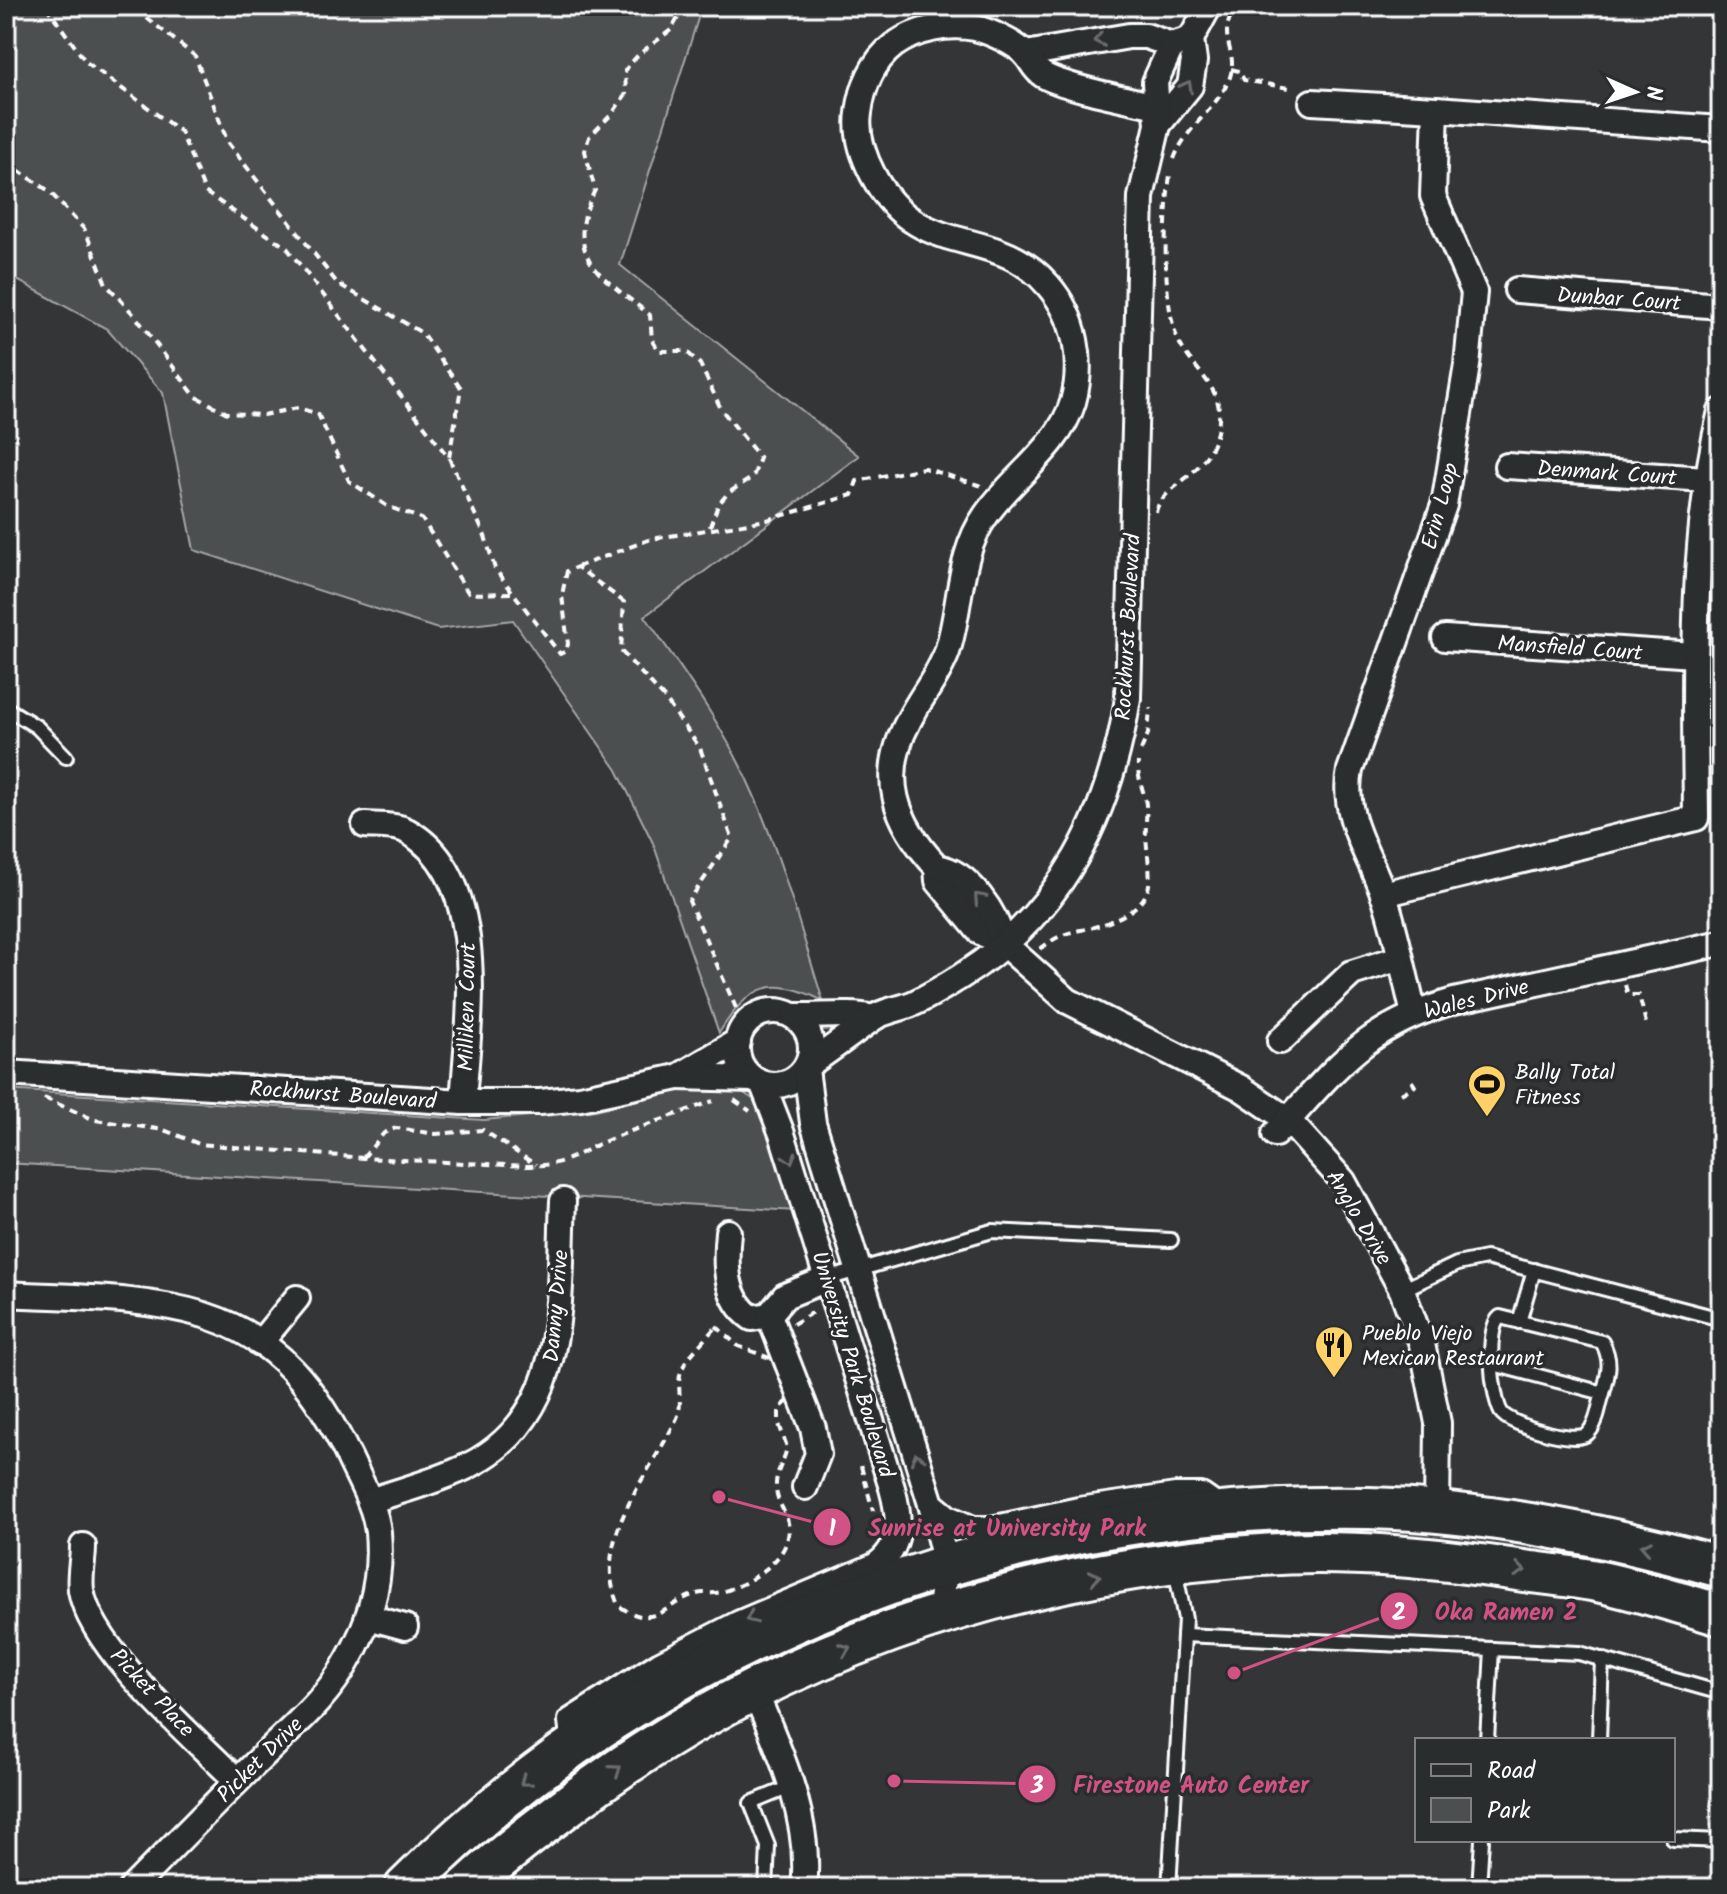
<svg xmlns="http://www.w3.org/2000/svg" width="1727" height="1894" font-family="Kalam,sans-serif">
<style>
.green{fill:#4c4f50;stroke:#a6a7a8;stroke-width:2}
.lines{fill:none;stroke-linecap:round;stroke-linejoin:round}
.service-casing{stroke:#fff;stroke-width:18}
.minor-casing{stroke:#fff;stroke-width:30}
.trunk-casing{stroke:#fff;stroke-width:46}
.path{stroke:#fff;stroke-width:4;stroke-dasharray:8 6;stroke-linecap:butt}
.service{stroke:#2a2d2e;stroke-width:12}
.minor{stroke:#2a2d2e;stroke-width:24}
.trunk{stroke:#2a2d2e;stroke-width:40}
.oneway{stroke:#6a6c6d}
.labels{text-anchor:middle;stroke-width:7;stroke-linejoin:round;paint-order:stroke}
.street-label{font-size:22px;fill:#fff;stroke:#2a2d2e}
.poi-label{font-size:22px;fill:#fff;stroke:#2a2d2e;text-anchor:start}
.leader{fill:none;stroke:#d15284;stroke-width:3}
.callout-dot{fill:#d15284;stroke:#2a2d2e;stroke-width:3}
.mark-label{font-size:24px;text-anchor:middle;font-weight:bold;fill:#fff}
.callout-label{font-size:24px;text-anchor:middle;font-weight:bold;fill:#d15284;stroke:#2a2d2e;stroke-width:7;stroke-linejoin:round;paint-order:stroke}
</style>
<rect width="100%" height="100%" fill="#333536"/>
<filter id="ink" filterUnits="userSpaceOnUse"><feTurbulence type="fractalNoise" baseFrequency=".0125" numOctaves="2"/><feDisplacementMap in="SourceGraphic" scale="16" xChannelSelector="R" yChannelSelector="G"/><feConvolveMatrix kernelMatrix="1 2 1 2 8 2 1 2 1" color-interpolation-filters="sRGB"/></filter>
<g filter="url(#ink)">
<!-- green -->
<g class="green">
<path d="M6,6H702L620,265L859,456L645,616C682,670 721,722 748,782C780,851 800,928 823,1001C772,974 749,985 719,1033L653,843L617,770L513,620L438,629L194,550L163,393L107,329L6,274Z"/>
<path d="M707,1084H729L761,1104L796,1211L6,1163V1090L484,1120L595,1110Z"/>
</g>
<g class="lines">
<!-- service casing -->
<g class="service-casing">
<g id="service">
<path d="M6,708L37,727L66,757"/>
<path d="M827,1279L992,1231L1171,1240"/>
<path d="M1402,1290L1457,1264L1486,1258L1721,1319"/>
<path d="M1500,1317L1602,1342C1614,1363 1607,1378 1601,1400C1598,1411 1596,1426 1587,1434C1575,1444 1509,1425 1501,1412C1492,1396 1485,1329 1500,1317Z"/>
<path d="M1519,1322L1534,1270"/>
<path d="M1493,1364L1603,1393"/>
<path d="M1184,1635L1492,1649L1487,1740"/>
<path d="M1492,1649L1579,1653L1721,1693"/>
<path d="M1599,1740L1602,1659"/>
<path d="M1673,1839L1721,1841"/>
<path d="M766,1888L768,1846L751,1803L790,1787"/>
<path d="M1169,1888L1185,1619L1175,1569"/>
<path d="M1479,1888L1482,1840"/>
</g>
</g>
<!-- minor casing -->
<g class="minor-casing">
<g id="minor">
<path d="M1026,54L1129,36H1146L1172,45"/>
<path d="M1312,102L1436,109"/>
<path d="M1158,125L1190,86L1194,61L1191,39L1209,6"/>
<path d="M1517,290L1721,306"/>
<path d="M1507,466L1706,479"/>
<path d="M1445,638L1694,655"/>
<path d="M365,825C377,826 397,825 407,831C492,878 468,1023 463,1102"/>
<path d="M937,867L938,881L980,932L1004,944L1068,1001L1241,1088L1288,1120L1343,1181L1402,1290L1422,1344L1438,1423L1437,1514"/>
<path d="M1383,894L1696,818C1695,682 1689,544 1721,411"/>
<path d="M1004,944C996,914 970,872 937,867C895,822 878,777 909,720C921,696 938,677 947,652C962,606 957,556 986,515C1013,476 1059,448 1073,402C1084,362 1076,317 1048,285C994,222 919,263 873,175C863,156 856,134 859,113C862,87 873,61 894,45C917,29 948,23 975,28C989,31 1018,44 1027,56C1033,63 1034,69 1043,75C1066,88 1128,99 1156,106"/>
<circle cx="774" cy="1048" r="37"/>
<path d="M1414,1014C1405,978 1398,941 1387,905C1374,860 1340,819 1350,770L1444,505L1467,365L1474,292L1433,196L1436,109L1721,129"/>
<path d="M794,1016C820,1017 849,1012 873,1018"/>
<path d="M1280,1041L1352,973L1400,958"/>
<path d="M808,1065C830,1050 851,1034 872,1019C882,1011 900,1009 912,1004C928,997 945,986 960,977C1063,913 1110,814 1128,698L1141,197L1158,125L1155,82L1172,45L1191,39"/>
<path d="M806,1069L813,1123L931,1504L948,1518L973,1529H991L1079,1510L1176,1496H1201L1225,1513"/>
<path d="M6,1073L463,1102H540L580,1098L678,1077L738,1041"/>
<path d="M678,1077L753,1079"/>
<path d="M1275,1134C1336,1069 1362,1027 1454,1001L1721,943"/>
<path d="M728,1232C725,1262 724,1299 752,1318L769,1315"/>
<path d="M6,1294C71,1298 141,1296 204,1315C280,1339 318,1392 350,1459C361,1483 375,1506 378,1532C382,1577 371,1621 348,1660C327,1699 291,1728 260,1759C217,1801 174,1845 132,1888"/>
<path d="M260,1343L297,1298"/>
<path d="M805,1487L818,1454L813,1428L769,1315L785,1296L827,1279"/>
<path d="M370,1501C402,1490 438,1481 468,1466C571,1414 558,1298 563,1201"/>
<path d="M931,1504L946,1564L939,1615"/>
<path d="M83,1546C83,1560 79,1576 81,1590C91,1650 194,1737 237,1781"/>
<path d="M368,1617L405,1627"/>
<path d="M754,1690C780,1751 812,1821 804,1888"/>
<path d="M574,1744L571,1721L660,1664L740,1623L875,1566C904,1547 900,1517 892,1488L782,1134L763,1085"/>
</g>
</g>
<!-- trunk casing -->
<g class="trunk-casing">
<g id="trunk">
<path d="M405,1888C658,1633 1011,1501 1369,1508C1487,1511 1607,1535 1721,1567"/>
<path d="M467,1888C496,1860 529,1835 561,1811C761,1656 1010,1571 1261,1555C1349,1549 1437,1558 1524,1571C1552,1575 1583,1577 1610,1584C1648,1593 1684,1604 1721,1615"/>
</g>
</g>
<!-- path -->
<g class="path">
<path d="M46,6L86,62L181,132L205,192L287,248L449,458L485,536L495,569L560,654L566,651L568,644L562,595L567,571L577,567L624,602L621,651L665,699L700,748L732,838L689,901L736,1008"/>
<path d="M139,6L148,19L195,56L228,143L337,283L422,333L461,388L449,458"/>
<path d="M685,6L671,30L639,54L625,70L626,94L612,114L589,137L585,151L595,190C561,259 602,276 650,315L652,340L659,351H686L700,364L721,409L760,458L753,477L728,493L718,505L709,529"/>
<path d="M1231,69L1239,71L1244,80L1294,89"/>
<path d="M1174,159C1186,126 1220,106 1230,77C1239,49 1214,37 1237,6"/>
<path d="M6,162L49,191L85,230L106,284L136,317L195,396L227,413L263,415L298,408L318,414L349,481L387,506L422,519L469,594L513,593"/>
<path d="M1156,512C1161,484 1214,477 1219,419C1222,385 1191,369 1178,340C1162,303 1164,216 1170,175"/>
<path d="M577,567L651,539L767,520L852,495L857,481L924,468L982,486"/>
<path d="M1141,750L1148,734L1150,708"/>
<path d="M1040,949C1069,926 1080,934 1109,922C1162,899 1149,881 1146,836C1145,824 1148,811 1145,799C1142,786 1137,776 1138,762"/>
<path d="M1625,985L1628,995H1639L1647,1027"/>
<path d="M1401,1094L1415,1086L1411,1080"/>
<path d="M44,1098L95,1120L164,1130L199,1144L363,1158L527,1166C569,1165 573,1155 608,1140C643,1126 678,1114 713,1101"/>
<path d="M734,1100L750,1111"/>
<path d="M363,1158L384,1133L396,1128L436,1134L483,1130L536,1165"/>
<path d="M793,1324L815,1311"/>
<path d="M716,1326L738,1346L772,1359L789,1400L779,1409V1424L787,1447C784,1463 775,1471 776,1488C777,1510 797,1518 785,1546C775,1568 739,1590 715,1593C709,1594 703,1592 697,1594C669,1599 656,1634 618,1605C590,1537 651,1474 677,1418C684,1402 675,1384 682,1369C689,1354 706,1339 716,1326Z"/>
<path d="M861,1466L873,1511"/>
<path d="M873,1538L874,1519"/>
</g>
<!-- service -->
<use href="#service" class="service"/>
<!-- minor -->
<use href="#minor" class="minor"/>
<!-- trunk -->
<use href="#trunk" class="trunk"/>
</g>
<!-- one-way arrows -->
<defs><path id="oneway-chevron" d="M-2-3.5L2.5 0L-2 3.5" fill="none" stroke-width="1.6" stroke-linecap="round" stroke-linejoin="round" transform="scale(2)"/></defs>
<g class="oneway">
<use href="#oneway-chevron" transform="translate(1099 40) rotate(168)"/>
<use href="#oneway-chevron" transform="translate(1187 86) rotate(-62)"/>
<use href="#oneway-chevron" transform="translate(979 898) rotate(-132)"/>
<use href="#oneway-chevron" transform="translate(790 1158) rotate(73)"/>
<use href="#oneway-chevron" transform="translate(917 1458) rotate(-107)"/>
<use href="#oneway-chevron" transform="translate(1646 1547) rotate(-169)"/>
<use href="#oneway-chevron" transform="translate(1520 1570) rotate(8)"/>
<use href="#oneway-chevron" transform="translate(1095 1577) rotate(-12)"/>
<use href="#oneway-chevron" transform="translate(751 1618) rotate(156)"/>
<use href="#oneway-chevron" transform="translate(845 1649) rotate(-22)"/>
<use href="#oneway-chevron" transform="translate(616 1770) rotate(-35)"/>
<use href="#oneway-chevron" transform="translate(525 1781) rotate(143)"/>
</g>
</g>
<!-- icons -->
<defs>
<g id="stadium-pin" transform="scale(2)"><path d="M0 17L-7.5 6A9.5 9.5 0 1 1 7.5 6Z" fill="#ffd166" stroke="#2a2d2e"/><path d="M0-5a6.5 5 0 1 0 0 10a6.5 5 0 1 0 0-10ZM-3.5-1.8h7v3.6h-7Z" fill="#111"/></g>
<g id="restaurant-pin" transform="scale(2)"><path d="M0 17L-7.5 6A9.5 9.5 0 1 1 7.5 6Z" fill="#ffd166" stroke="#2a2d2e"/><path d="M-5-6h1v4h1v-4h1v4h1v-4h1v5L-1.5 .5V6h-2V.5L-5-1ZM5-6V6H3V1.5H1.5Q1.5-4 5-6Z" fill="#111"/></g>
</defs>
<g fill-rule="evenodd">
<use href="#stadium-pin" x="1487" y="1084"/>
<use href="#restaurant-pin" x="1334" y="1345"/>
</g>
<g class="labels">
<!-- street labels -->
<g class="street-label">
<text transform="translate(1619 298) rotate(4)" y="8">Dunbar Court</text>
<text transform="translate(1607 472) rotate(4)" y="8">Denmark Court</text>
<text transform="translate(1439 506) rotate(-75)" y="8">Erin Loop</text>
<text transform="translate(1127 627) rotate(-87)" y="8">Rockhurst Boulevard</text>
<text transform="translate(1570 647) rotate(4)" y="8">Mansfield Court</text>
<text transform="translate(1476 998) rotate(-14)" y="8">Wales Drive</text>
<text transform="translate(466 1007) rotate(-89)" y="8">Milliken Court</text>
<text transform="translate(343 1094) rotate(4)" y="8">Rockhurst Boulevard</text>
<text transform="translate(1360 1217) rotate(59)" y="8">Anglo Drive</text>
<text transform="translate(555 1306) rotate(-85)" y="8">Danny Drive</text>
<text transform="translate(854 1364) rotate(73)" y="8">University Park Boulevard</text>
<text transform="translate(153 1692) rotate(47)" y="8">Picket Place</text>
<text transform="translate(259 1759) rotate(-45)" y="8">Picket Drive</text>
</g>
<!-- poi labels -->
<g class="poi-label">
<text x="1515" y="1079">Bally Total<tspan x="1515" dy="25">Fitness</tspan></text>
<text x="1362" y="1340">Pueblo Viejo<tspan x="1362" dy="25">Mexican Restaurant</tspan></text>
</g>
</g>
<!-- callouts -->
<path class="leader" d="M719 1497L832 1527M1234 1673L1399 1611M894 1781L1037 1784"/>
<g class="callout-dot">
<circle cx="719" cy="1497" r="8"/>
<circle cx="1234" cy="1673" r="8"/>
<circle cx="894" cy="1781" r="8"/>
<circle cx="832" cy="1527" r="20"/>
<circle cx="1399" cy="1611" r="20"/>
<circle cx="1037" cy="1784" r="20"/>
</g>
<g class="mark-label">
<text x="832" y="1536">1</text>
<text x="1399" y="1620">2</text>
<text x="1037" y="1793">3</text>
</g>
<g class="callout-label">
<text x="1007" y="1536">Sunrise at University Park</text>
<text x="1506" y="1620">Oka Ramen 2</text>
<text x="1191" y="1793">Firestone Auto Center</text>
</g>
<!-- margin -->
<rect width="1727" height="1894" fill="none" stroke="#2a2d2e" stroke-width="32"/>
<rect x="16" y="16" width="1695" height="1862" fill="none" stroke="#fff" stroke-width="3" filter="url(#ink)"/>
<!-- legend -->
<rect x="1415" y="1738" width="260" height="104" fill="#2a2d2e" stroke="#7f8182" stroke-width="2"/>
<rect x="1431" y="1764" width="40" height="12" fill="#2a2d2e" stroke="#7f8182" stroke-width="2"/>
<text x="1487" y="1778" font-size="24" fill="#ffffff">Road</text>
<rect x="1431" y="1798" width="40" height="24" fill="#4c4f50" stroke="#7f8182" stroke-width="2"/>
<text x="1487" y="1818" font-size="24" fill="#ffffff">Park</text>
<!-- north arrow -->
<g transform="translate(1635 92) rotate(93)" stroke="#2a2d2e" stroke-width="6" paint-order="stroke">
<path d="M0-6L14 30L0 20L-14 30Z" fill="#ffffff"/>
<text y="-12" font-size="22" font-weight="bold" text-anchor="middle" fill="#ffffff">N</text>
</g>
</svg>
